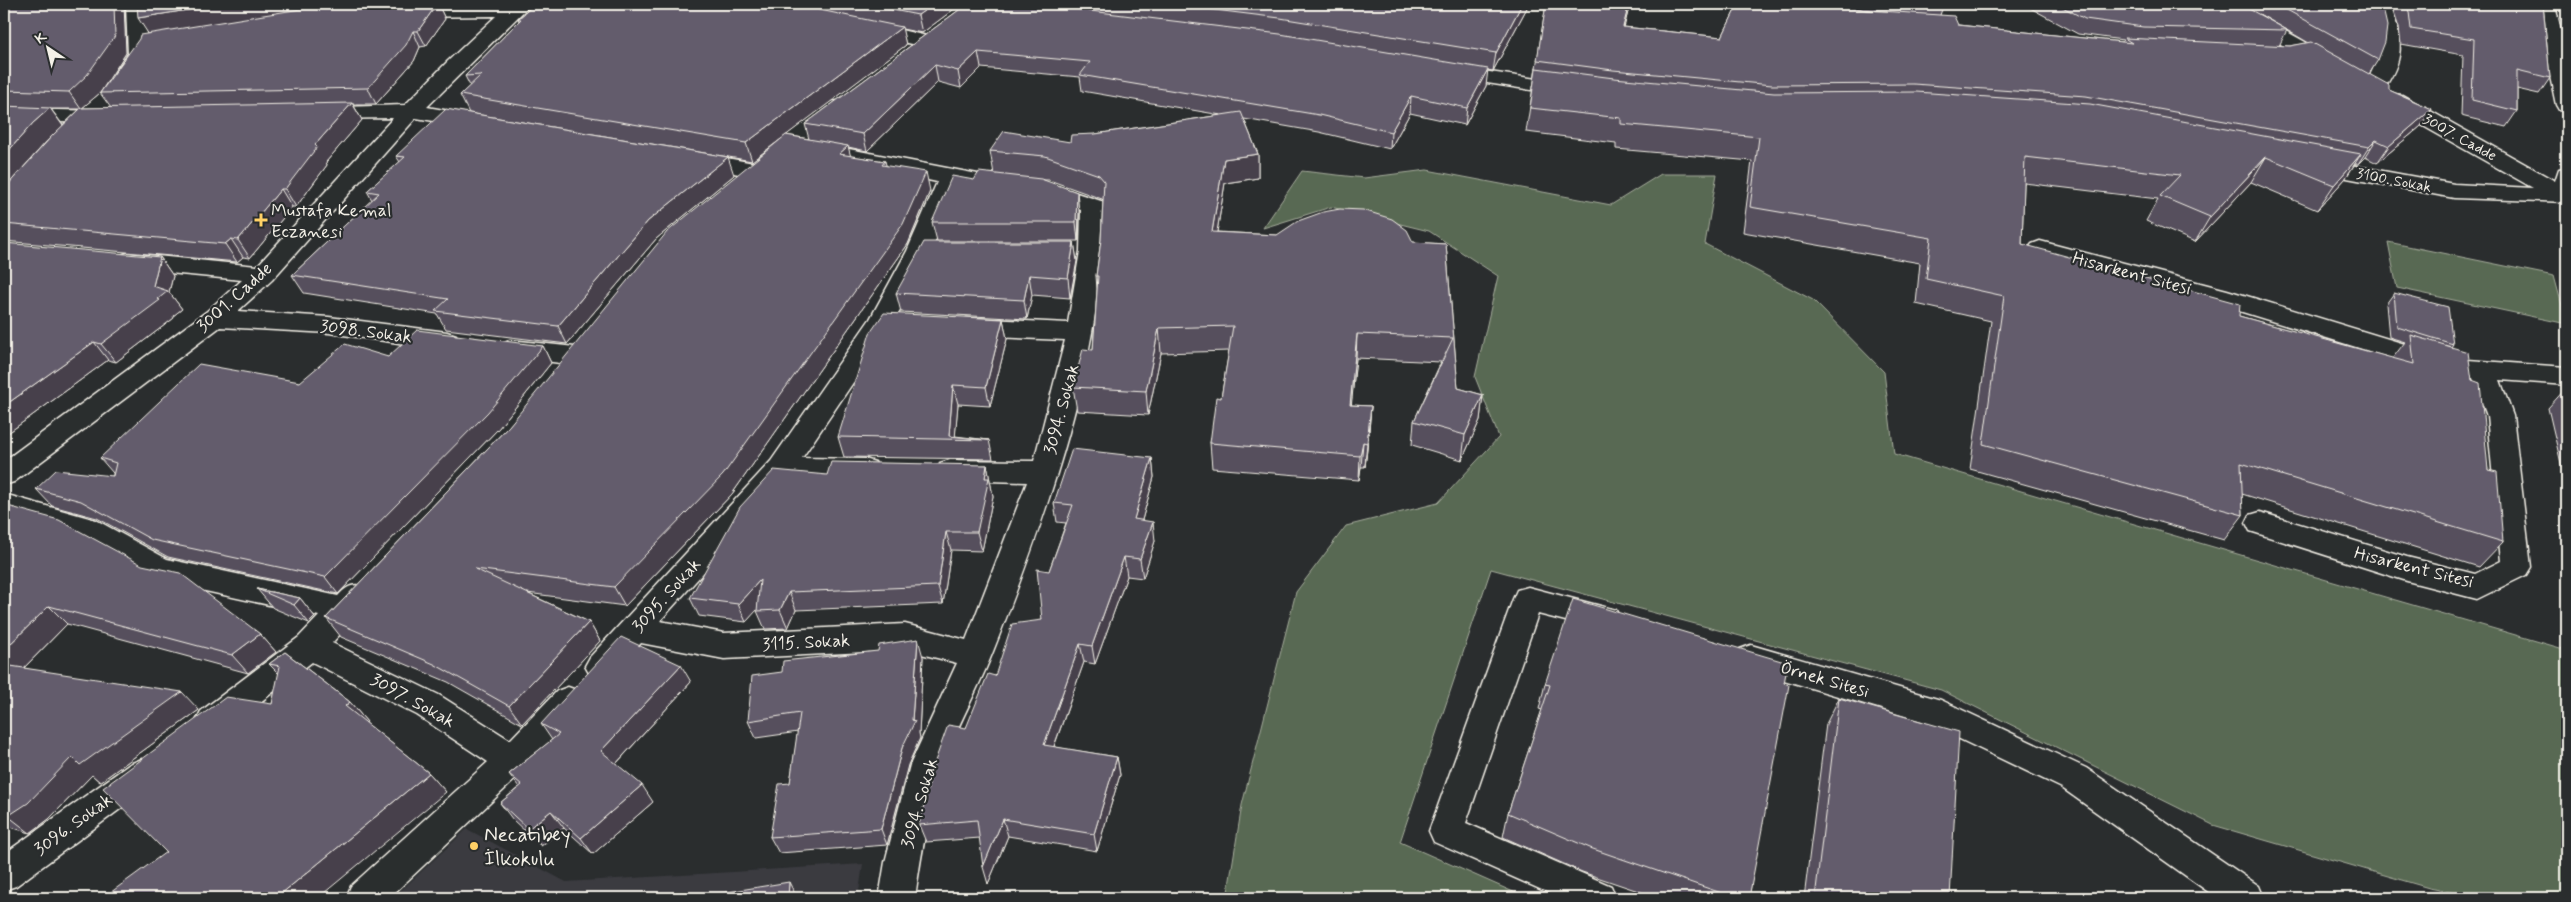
<svg xmlns="http://www.w3.org/2000/svg" width="2571" height="902" font-family="Mynerve,sans-serif">
<style>
.built{fill:#3b3b41}
.green{fill:#596952;stroke:#a6ad9d}
.lines{fill:none;stroke-linecap:round;stroke-linejoin:round}
.minor-casing{stroke:#f4f1e8;stroke-width:3}
.minor{fill:#2a2d2e;fill-rule:evenodd}
.wall{fill:#564f5d;stroke:#f4f1e8;fill-rule:evenodd}
.shaded-wall{fill:#46404c;stroke:#f4f1e8}
.building{fill:#645c6c;stroke:#f4f1e8}
.poi-dot{fill:#ffd166;stroke:#2a2d2e;stroke-width:2}
.labels{text-anchor:middle;stroke-width:4.5;stroke-linejoin:round;paint-order:stroke}
.far-street-label{font-size:15px;fill:#f4f1e8;stroke:#2a2d2e}
.poi-label{font-size:18px;fill:#f4f1e8;stroke:#2a2d2e;text-anchor:start}
.street-label{font-size:18px;fill:#f4f1e8;stroke:#2a2d2e}
.near-poi-label{font-size:21px;fill:#f4f1e8;stroke:#2a2d2e;text-anchor:start}
</style>
<rect width="100%" height="100%" fill="#2a2d2e"/>
<filter id="ink" filterUnits="userSpaceOnUse"><feTurbulence type="fractalNoise" baseFrequency=".02" numOctaves="2"/><feDisplacementMap in="SourceGraphic" scale="10" xChannelSelector="R" yChannelSelector="G"/><feConvolveMatrix kernelMatrix="1 2 1 2 8 2 1 2 1" color-interpolation-filters="sRGB"/></filter>
<g filter="url(#ink)">
<!-- built -->
<path class="built" d="M467,829L566,882L863,864L858,898H393Z"/>
<!-- green -->
<g class="green">
<path d="M1427,170L1611,205L1661,174H1717L1705,244L1813,300L1884,372L1894,454L2567,650V898H2482L2429,888L2213,825L1941,690L1491,569L1400,842L1527,898H1227L1242,805L1296,592L1346,526L1438,503L1499,437L1475,377L1498,276L1429,231L1331,207L1263,228L1302,171L1364,178Z"/>
<path d="M2388,242L2554,276L2567,324L2397,288Z"/>
</g>
<g class="lines">
<!-- minor casing -->
<g class="minor-casing">
<g id="minor">
<path d="M126,4H146L148,54L132,77L125,79L118,77L115,73L128,54Z"/>
<path d="M531,4L427,107L484,117L487,122L484,127L476,128L416,118L272,280L238,311L329,317L447,332L456,335L460,341L456,347L447,350L329,333L220,327L14,482L4,485V461L206,312L242,280L127,269L118,266L115,261L118,256L127,253L257,266L393,118L320,119L312,118L309,113L312,108L405,105L448,61L496,16L403,17L396,15L393,11L396,7Z"/>
<path d="M2213,4H2237L2336,59L2339,63L2336,67L2329,69L2322,67L2216,8Z"/>
<path d="M2370,4H2390C2403,43 2406,58 2381,93L2374,95L2367,93L2363,89C2384,49 2384,47 2370,4Z"/>
<path d="M2535,4H2555L2567,59V111L2559,110L2556,105Z"/>
<path d="M867,22L931,37L934,41L931,45L924,47L860,32L857,28L860,24Z"/>
<path d="M1449,66L1570,84L1577,86L1581,90L1577,94L1570,96L1442,76L1439,72L1442,68Z"/>
<path d="M2394,94L2402,95L2555,181L2559,169L2567,167V202L2454,198L2304,170L2301,165L2304,160L2312,158L2454,184L2533,188L2386,105L2383,100L2386,95Z"/>
<path d="M836,101L844,102L847,107L844,112L776,166L765,167L767,170L764,175L756,177L694,166L686,164L683,159L686,154L694,152L759,164L757,161L760,156L828,102Z"/>
<path d="M4,109L110,111L118,112L121,117L118,122L110,123L4,121Z"/>
<path d="M849,149L988,176L996,178L999,183L996,188L988,190L958,186L931,251L894,322L802,458L865,459L875,462L879,469L875,476L865,479L788,478L660,621L724,633L905,624L966,640L1027,482L950,480L940,477L936,470L940,463L950,460L1034,461L1065,340L967,336L958,333L954,327L958,321L967,318L1068,323L1080,251L1081,210L1035,194L1032,189L1035,184L1043,182L1101,201L1105,206C1102,361 1048,512 992,654C977,692 956,727 943,765C929,808 921,854 915,898H879L885,862L910,765L957,663L905,650L724,659L641,643L612,675L601,679L590,675L585,666L590,657L771,461L870,319L907,251L937,182L841,161L838,156L841,151Z"/>
<path d="M2040,241L2227,290L2454,359L2567,367V385L2500,380L2513,416L2531,567L2526,575L2477,599L2407,581L2250,531L2246,523L2250,515L2260,512L2407,557L2475,574L2501,561L2487,416L2473,378L2453,377L2210,302L2032,254L2028,249L2032,244Z"/>
<path d="M510,340L575,347L584,350L588,356L584,362L575,365L501,355L497,349L501,343Z"/>
<path d="M4,494L96,520L167,559L338,596C347,586 353,583 367,587L371,596L367,605L332,643L439,695L510,740L557,691L568,687L579,691L584,701L579,711L525,770L389,898H346L351,886L488,762L417,715L312,662L223,731L212,735L201,731L196,721L201,711L299,637L319,616L160,581L150,577L77,537L4,516Z"/>
<path d="M1528,587L1616,610L1620,619L1616,628L1605,631L1538,614L1466,823L1611,886L1616,898H1560L1434,842L1429,831L1513,599L1517,590Z"/>
<path d="M1751,645L1941,700L2086,768L2259,886L2264,898H2217L2062,788L1922,721L1740,667L1735,658L1740,649Z"/>
<path d="M142,759L154,764L159,774L154,784L16,886L4,890V854L130,764Z"/>
</g>
</g>
<!-- minor -->
<use href="#minor" class="minor"/>
</g>
<!-- wall -->
<g class="wall">
<path d="M4,4H124L126,53L100,93L82,108H111L100,93L148,34L137,4H438L445,19L426,46L420,47L414,61L376,104H353L362,120L326,162L327,165L296,207H292L250,258L243,257L237,262L4,241ZM51,109H80L63,125ZM51,137L17,174L47,141Z"/>
<path d="M535,4H961L922,33L902,29L906,45L786,135L809,139L805,124L967,4H1529L1493,71L1487,70L1486,86L1465,125L1410,113L1390,149L1319,132L1244,119L1258,154V178L1225,183L1217,232L1446,244L1458,388L1483,395L1480,420L1462,460L1412,445L1414,421L1441,362L1356,358L1351,405L1371,406L1369,431L1365,467H1361L1359,480L1212,468L1210,443L1221,398L1229,351L1161,353L1148,415L1077,411L1073,387L1093,350L1097,289L1096,276L1101,240L1103,200L1102,199L1049,180H1044L1079,211L1078,241H937L932,222L974,180L994,174L990,151L1070,142L1095,134L1221,115L1082,91L1080,77L981,68L961,88L938,82L867,151L848,147L850,156L885,161L886,165L930,191L908,244L732,494L625,606L527,593L589,622L600,641L522,724L448,682L341,637L326,618L509,426L779,141L752,161L469,113L460,95L470,86L465,76L519,21L518,19Z"/>
<path d="M1546,4H1630L1624,27L1722,37L1738,4H1944L1940,15L1958,25L2122,42L2123,40L2078,34L2023,4H2382L2378,60L2369,74L2389,90L2432,109L2421,126L2377,163L2365,157L2358,164H2355L2345,179L2317,210L2251,182L2195,242L2146,221L2158,199L2024,183L2022,244L2239,316L2392,359L2405,342L2389,337L2386,304L2394,293L2453,344L2451,347L2472,380L2488,470L2503,542L2479,567L2242,494L2243,515L2224,540L1970,469L1991,321L1916,304L1920,263L1743,232L1752,161L1616,149V143L1526,132ZM1850,8L1886,12L1867,10ZM2259,14L2309,43L2290,46H2279L2287,30Z"/>
<path d="M2391,4H2543L2550,78L2539,94L2517,89V111L2506,127L2461,116L2463,55L2401,44L2399,28Z"/>
<path d="M396,156L734,175L656,239L567,344L446,329L437,314L304,293L292,275L372,200L367,191L400,162Z"/>
<path d="M1074,242L1077,261L1070,298L1032,295L1027,319L901,312L896,293Z"/>
<path d="M160,257L173,276L169,292L182,309L173,316L174,318L116,362L108,360L4,436Z"/>
<path d="M1003,319L1007,339L990,406L958,404L955,436L989,440L993,459L844,457L838,437Z"/>
<path d="M543,346L551,363L498,429L338,594L168,557L97,518L52,506L36,489L113,476V473L100,458L300,382L388,357Z"/>
<path d="M2567,387V489L2548,408Z"/>
<path d="M1152,458L1154,477L1142,520L1155,541L1143,578L1127,576L1095,664L1084,662L1054,747L1117,757L1120,775L1097,851L1008,836L988,884L980,838L926,842L919,825L966,728L995,676L1042,620L1049,571L1066,523L1057,522L1054,503Z"/>
<path d="M987,465L993,496L982,551L951,550L943,604L796,610L788,628L765,629L757,611V609L746,622L699,616L690,598L827,475Z"/>
<path d="M4,505L260,634L276,652L248,673L67,624L24,668L199,710L100,782L92,775L49,819L30,833L4,825Z"/>
<path d="M257,589L300,598L315,617L309,623L273,608Z"/>
<path d="M285,652L350,702L367,722L366,723L429,773L446,792L166,852L272,704L279,674L269,664Z"/>
<path d="M923,657L919,733L920,738L908,765L887,845L779,853L770,837L790,783L798,732L756,738L748,721Z"/>
<path d="M691,682L616,764L653,802L593,854L564,828L541,846L513,820L500,803L519,787L509,774L552,740L541,724Z"/>
<path d="M1784,683L1749,898H1659L1582,872L1503,837L1508,813L1542,710L1539,709L1545,684Z"/>
<path d="M1839,698L1950,898H1804L1826,724Z"/>
</g>
<!-- shaded-wall -->
<g class="shaded-wall">
<path d="M114,4H124L126,53L100,93L81,109L69,92Z"/>
<path d="M225,4H319L321,7L149,35L138,18Z"/>
<path d="M437,4H438L445,19L426,46L418,31Z"/>
<path d="M934,4H961L922,33L918,15Z"/>
<path d="M1522,4H1529L1493,71L1496,53Z"/>
<path d="M1629,4H1630L1620,43L1623,27Z"/>
<path d="M902,27L906,45L752,161L746,143Z"/>
<path d="M413,31L420,47L414,61L376,104L368,88Z"/>
<path d="M978,52L981,68L961,88L958,71Z"/>
<path d="M935,65L938,82L867,151L863,134Z"/>
<path d="M1488,69L1486,86L1465,125L1467,108Z"/>
<path d="M1411,96L1410,113L1390,149L1391,132Z"/>
<path d="M352,103L362,120L326,162L327,165L296,207L285,189L315,145Z"/>
<path d="M50,108L63,126L47,141L4,189V156L33,123Z"/>
<path d="M2432,109L2421,126L2377,163L2389,146Z"/>
<path d="M2376,140L2365,157L2358,164L2369,147Z"/>
<path d="M848,146L853,165L839,154Z"/>
<path d="M1258,154V178L1225,183L1213,256L1212,232L1224,159Z"/>
<path d="M2361,154L2345,179L2317,210L2334,185Z"/>
<path d="M728,157L734,175L656,239L567,344L558,326L648,221Z"/>
<path d="M2266,157L2251,182L2195,242L2210,217Z"/>
<path d="M926,172L930,191L908,244L732,494L625,606L614,587Z"/>
<path d="M281,189L292,207L250,258L238,240Z"/>
<path d="M1077,192L1079,211L1078,241L1076,222Z"/>
<path d="M231,239L243,257L237,262L225,244Z"/>
<path d="M1074,242L1077,261L1070,298L1068,278Z"/>
<path d="M160,257L173,276L169,292L182,309L173,316L174,318L116,362L101,344L158,299L153,286Z"/>
<path d="M1029,275L1032,295L1027,319L1024,300Z"/>
<path d="M1003,319L1007,339L990,406L986,387Z"/>
<path d="M1159,328L1161,353L1148,415L1146,391Z"/>
<path d="M1357,334L1356,358L1349,429L1350,405Z"/>
<path d="M94,342L108,360L4,436V406Z"/>
<path d="M543,346L551,363L498,429L338,594L325,577Z"/>
<path d="M953,385L958,404L955,439L949,436Z"/>
<path d="M1483,395L1480,420L1462,460L1465,435Z"/>
<path d="M1371,406L1369,431L1365,467L1367,443Z"/>
<path d="M1363,442L1361,467L1359,480L1360,456Z"/>
<path d="M1152,458L1154,477L1137,538L1134,519Z"/>
<path d="M987,465L993,496L982,551L977,532Z"/>
<path d="M1153,522L1155,541L1143,578L1140,559Z"/>
<path d="M946,532L951,550L943,604L938,586Z"/>
<path d="M1124,557L1127,576L1095,664L1092,646Z"/>
<path d="M760,580L768,598L746,622L738,604Z"/>
<path d="M789,592L796,610L788,628L780,610Z"/>
<path d="M300,598L315,617L309,623L294,605Z"/>
<path d="M49,606L67,624L11,681L4,674V650Z"/>
<path d="M589,622L600,641L522,724L509,706Z"/>
<path d="M260,634L276,652L248,673L232,655Z"/>
<path d="M918,639L923,657L919,733L920,738L908,765L887,845L881,829L902,748L912,720Z"/>
<path d="M1080,644L1084,662L1048,763L1044,745Z"/>
<path d="M681,665L691,682L612,768L601,751Z"/>
<path d="M182,692L199,710L100,782L92,775L49,819L30,833L8,816L72,757Z"/>
<path d="M350,702L367,722L362,726L345,706Z"/>
<path d="M1117,757L1120,775L1097,851L1094,834Z"/>
<path d="M429,773L446,792L318,898H276Z"/>
<path d="M642,785L653,802L593,854L581,838Z"/>
<path d="M551,811L564,828L541,846L528,829Z"/>
<path d="M1003,819L1008,836L988,884L983,867Z"/>
<path d="M789,882L797,898H788Z"/>
</g>
<!-- building -->
<g class="building">
<path d="M4,4H114L115,36L87,75L69,92L4,90Z"/>
<path d="M137,4H225L138,18Z"/>
<path d="M418,4H437L418,31H413L406,45L368,88L100,93L139,39L140,35L313,7Z"/>
<path d="M535,4H791L902,27L746,143L460,95L481,75L465,76L521,19H518Z"/>
<path d="M863,4H934L918,15Z"/>
<path d="M967,4H1033L1280,34L1488,69L1467,108L1411,96L1391,132L1319,115L1080,75L1090,62L978,52L958,71L935,65L863,134L805,124Z"/>
<path d="M1166,4H1522L1496,53L1280,18Z"/>
<path d="M1546,4H1629L1623,27L1722,37L1738,4H1812L1867,10L1954,16L1958,25L2132,43L2124,38L2290,46L2311,42L2389,85V90L2432,109L2389,146L2376,140L2369,147L2086,96L1913,84L1772,85L1613,70L1537,60Z"/>
<path d="M2057,4H2240L2287,30L2143,27L2085,19Z"/>
<path d="M2276,4H2382L2387,26L2385,42L2378,60Z"/>
<path d="M2406,4H2543L2550,78L2517,70V111L2472,100L2474,39L2411,29L2409,12Z"/>
<path d="M1536,68L1614,78L1774,93L1916,92L2090,104L2361,154L2334,185L2266,157L2210,217L2160,196L2180,175L2025,157L2022,244L2240,304L2239,316L2414,364L2411,335L2468,352L2472,380L2480,383L2488,470L2497,472L2503,542L2241,463L2243,515L1983,444L2004,296L1926,279L1931,238L1750,207L1759,137L1621,124V118L1530,108Z"/>
<path d="M352,103L315,145L317,147L285,189H281L238,240L231,239L225,244L4,224V189L52,136L81,108Z"/>
<path d="M4,106L50,108L33,123L4,156Z"/>
<path d="M446,109L728,157L648,221L558,326L435,311L448,299L292,275L379,193L367,191L405,157L396,156Z"/>
<path d="M1241,112L1258,154L1224,159L1212,232L1277,235L1298,221L1323,212L1340,209L1363,210L1392,219L1407,230L1413,242L1446,244L1458,388L1483,395L1465,435L1414,421L1453,338L1357,334L1350,405L1371,406L1367,443L1363,442L1360,456L1210,443L1216,397L1221,398L1233,326L1159,328L1146,391L1073,387L1083,349L1093,350L1098,276H1096L1101,240L1104,181L1099,175L1045,156L990,151L1004,131L1070,142L1071,135L1095,134Z"/>
<path d="M786,135L848,146L839,154L885,161L882,165L926,172L903,224L723,475L614,587L475,569L589,622L509,706L434,664L326,618L509,426L667,232Z"/>
<path d="M979,172L1041,179L1077,192L1076,222H932L952,176L974,180Z"/>
<path d="M924,242H1074L1068,278L1029,275L1024,300L896,293Z"/>
<path d="M4,243L160,257L153,286L168,291L158,299L160,300L101,344L94,342L4,406Z"/>
<path d="M2394,293L2448,307L2453,344L2397,327Z"/>
<path d="M884,313L1003,319L986,387L953,385L949,436L989,440L838,437L870,333Z"/>
<path d="M417,330L543,346L488,412L325,577L152,540L81,501L36,489L56,470L113,476L116,463L100,458L199,364L300,382L345,344L388,357Z"/>
<path d="M1072,449L1152,458L1134,519L1153,522L1140,559L1124,557L1092,646L1080,644L1044,745L1117,757L1094,834L1003,819L983,867L977,820L919,825L934,764L948,725L966,728L988,674L995,676L1012,624L1042,620L1037,569L1049,571L1073,505L1054,503Z"/>
<path d="M831,462L987,465L985,478H989L977,532H946L938,586L789,592L780,610L757,611L760,580L738,604L690,598L740,507L774,470L827,475Z"/>
<path d="M4,505L59,520L142,565L180,573L260,634L232,655L49,606L4,650Z"/>
<path d="M257,589L300,598L294,605Z"/>
<path d="M1573,599L1788,663L1784,683L1789,685L1749,898H1736L1590,848L1508,813L1550,685L1545,684Z"/>
<path d="M621,637L681,665L601,751L642,785L581,838L551,811L528,829L500,803L522,785L509,774L559,734L541,724Z"/>
<path d="M918,639L912,720L915,721L902,748L881,829L770,837L779,784L790,783L800,713L748,721L752,676L782,672L783,661L878,651L879,645Z"/>
<path d="M285,652L350,702L345,706L429,773L276,898H103L166,852L103,788L226,697L272,704L280,666L269,664Z"/>
<path d="M4,665L182,692L80,765L72,757L28,803L8,816L4,815Z"/>
<path d="M1839,698L1959,732L1950,898H1815Z"/>
<path d="M789,882L788,898H691Z"/>
</g>
</g>
<!-- markers -->
<g class="poi-dot">
<path d="M258.5 212.5h5v5h5v5h-5v5h-5v-5h-5v-5h5z"/>
<circle cx="474" cy="846" r="5"/>
</g>
<g class="labels">
<!-- far-street labels -->
<g class="far-street-label">
<text transform="translate(2460 137) rotate(29)" y="5">3007. Cadde</text>
<text transform="translate(2394 180) rotate(11)" y="5">3100. Sokak</text>
</g>
<!-- poi labels -->
<g class="poi-label">
<text x="271" y="216">Mustafa Kemal<tspan x="271" dy="21">Eczanesi</tspan></text>
</g>
<!-- street labels -->
<g class="street-label">
<text transform="translate(2132 273) rotate(15)" y="6">Hisarkent Sitesi</text>
<text transform="translate(234 297) rotate(-42)" y="6">3001. Cadde</text>
<text transform="translate(366 331) rotate(7)" y="6">3098. Sokak</text>
<text transform="translate(1061 409) rotate(-75)" y="6">3094. Sokak</text>
<text transform="translate(2414 567) rotate(14)" y="6">Hisarkent Sitesi</text>
<text transform="translate(666 595) rotate(-48)" y="6">3095. Sokak</text>
<text transform="translate(806 642) rotate(-3)" y="6">3115. Sokak</text>
<text transform="translate(1825 679) rotate(16)" y="6">Örnek Sitesi</text>
<text transform="translate(413 700) rotate(29)" y="6">3097. Sokak</text>
<text transform="translate(919 803) rotate(-74)" y="6">3094. Sokak</text>
<text transform="translate(73 824) rotate(-36)" y="6">3096. Sokak</text>
</g>
<!-- near-poi labels -->
<g class="near-poi-label">
<text x="484" y="841">Necatibey<tspan x="484" dy="24">İlkokulu</tspan></text>
</g>
</g>
<!-- margin -->
<rect width="2571" height="902" fill="none" stroke="#2a2d2e" stroke-width="20"/>
<rect x="10" y="10" width="2551" height="882" fill="none" stroke="#f4f1e8" stroke-width="2" filter="url(#ink)"/>
<!-- north arrow -->
<g transform="translate(48 48) rotate(325)" stroke="#2a2d2e" stroke-width="4" paint-order="stroke">
<path d="M0-4L9 19L0 12L-9 19Z" fill="#f4f1e8"/>
<text y="-8" font-size="14" font-weight="bold" text-anchor="middle" fill="#f4f1e8">K</text>
</g>
</svg>
